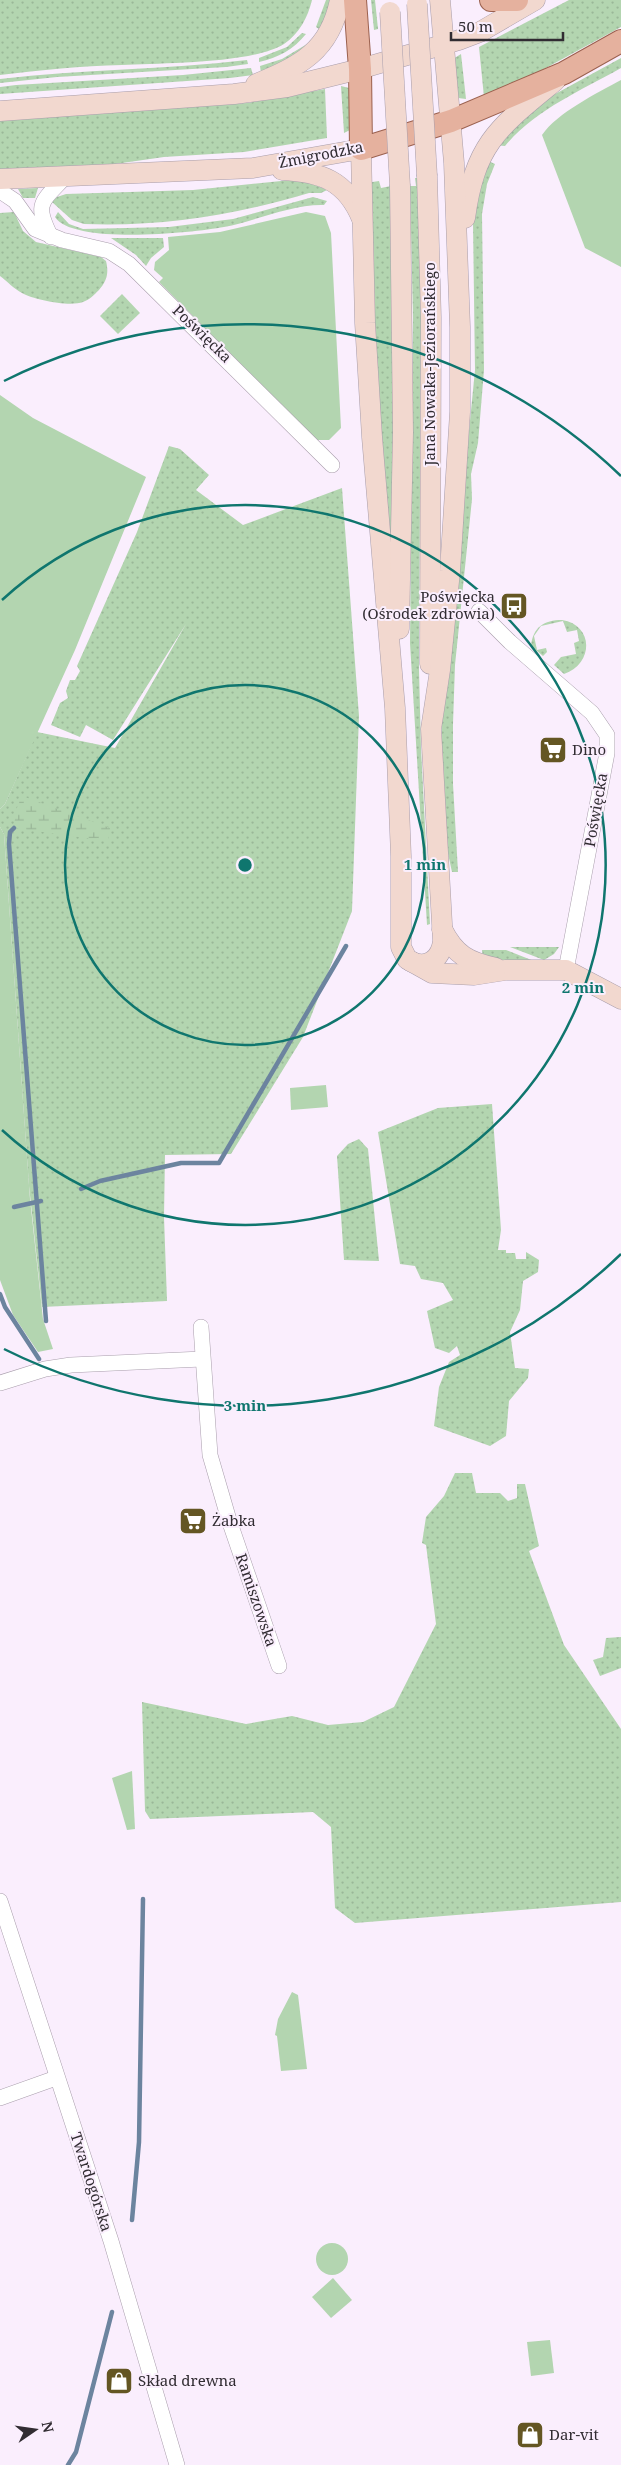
<svg xmlns="http://www.w3.org/2000/svg" width="621" height="2465" font-family="'Noto Serif',serif">
<style>
.grass{fill:url(#grass-dots)}
.wetland{fill:url(#wetland-marsh)}
.park{fill:#b3d5b0}
.lines{fill:none;stroke-linecap:round;stroke-linejoin:round}
.stream{stroke:#6c849f;stroke-width:4.5}
.street-casing{stroke:#a99eac;stroke-width:16}
.secondary-casing{stroke:#a99eac;stroke-width:21}
.primary-casing{stroke:#9b614f;stroke-width:24}
.street{stroke:#fff;stroke-width:15}
.secondary{stroke:#f2d8cf;stroke-width:20}
.primary{stroke:#e5b19e;stroke-width:22}
.secondary-bridge-casing{stroke:#a99eac;stroke-width:21;stroke-linecap:butt}
.secondary-bridge{stroke:#f2d8cf;stroke-width:20}
.ring{fill:none;stroke:#0f766e;stroke-width:2.5}
.labels{text-anchor:middle;stroke-width:4;stroke-linejoin:round;paint-order:stroke}
.street-label{font-size:15px;fill:#312c32;stroke:#faeefd}
.poi-label{font-size:15px;fill:#312c32;stroke:#faeefd;text-anchor:start}
.centre{fill:#0f766e;stroke:#faeefd;stroke-width:2.5}
.ring-label{font-size:15px;text-anchor:middle;font-weight:bold;fill:#0f766e;stroke:#faeefd;stroke-width:4;stroke-linejoin:round;paint-order:stroke}
</style>
<defs>
<pattern id="grass-dots" width="8" height="8" patternUnits="userSpaceOnUse" patternTransform="scale(1.25)"><rect width="8" height="8" fill="#b3d5b0"/><path d="M2 2h.1M6 6h.1" fill="none" stroke="#9ab798" stroke-width="1.8" stroke-linecap="round"/></pattern>
<pattern id="wetland-marsh" width="20" height="14" patternUnits="userSpaceOnUse" patternTransform="scale(1.25)"><rect width="20" height="14" fill="#b3d5b0"/><path d="M1 5h8M5 5V1M11 12h8M15 12V8" fill="none" stroke="#9ab798"/></pattern>
</defs>
<rect width="100%" height="100%" fill="#faeefd"/>
<!-- grass -->
<g class="grass">
<path d="M0,0H312C308,17 299,34 284,44C252,64 161,63 122,65C81,66 41,70 0,75Z"/>
<path d="M326,0H334L322,31L316,27Z"/>
<path d="M371,0H375L378,29L374,30Z"/>
<path d="M569,0H621V27L533,75L484,97L479,47Z"/>
<path d="M302,33L306,34C294,49 278,58 259,62V58L287,47Z"/>
<path d="M307,44V51L261,73L260,66L282,59Z"/>
<path d="M461,54L466,99L458,98L453,59Z"/>
<path d="M621,58V68C580,91 535,110 505,146L494,145L535,105Z"/>
<path d="M247,60L248,64L226,67L57,77L0,83V79C82,69 165,70 247,60Z"/>
<path d="M251,68L253,75L230,78L0,94V87L16,85L183,75Z"/>
<path d="M341,86L349,88L350,130L344,133Z"/>
<path d="M325,89L327,138L244,152L164,157L101,166L0,170V121L39,116L247,103Z"/>
<path d="M486,160L495,164L487,184L482,214L484,370L478,443L471,474L472,499L455,665L453,724V784L458,872H452L447,849L441,744L443,696L475,370L473,222Z"/>
<path d="M415,178H418V186L421,316L419,670L421,748L430,924L427,925L410,643L413,318L410,186H416Z"/>
<path d="M301,179L327,190L321,193H309C235,215 161,227 84,224L72,220L52,202L57,197L66,194L193,190Z"/>
<path d="M379,181L381,188L391,186L394,429L392,579L385,524L366,183Z"/>
<path d="M38,188L35,198H23L18,189Z"/>
<path d="M313,197L327,201L324,205C292,204 256,221 224,227C192,233 73,245 55,217L58,212L69,224L83,229L169,227L233,219Z"/>
<path d="M14,212L23,231L36,242L101,257L106,261C109,273 107,281 99,290C94,295 89,300 83,302C70,307 34,300 22,293C14,289 7,281 0,276V213Z"/>
<path d="M111,238H163L164,247L151,258L146,266L136,255Z"/>
<path d="M122,294L140,313L118,334L100,316Z"/>
<path d="M169,446L180,449L209,475L196,490L243,525L342,488L359,716L352,911L303,1037L231,1154L165,1155L164,1217L167,1301L42,1307L29,1186L4,834L0,827V809L5,804L37,732L115,748L186,624L113,740L86,725L80,737L51,725L60,703L68,698L66,691L70,680H75L80,671L77,666L137,532Z"/>
<path d="M562,620C594,625 594,664 564,674L554,665L561,657L576,654L574,643L579,641L577,630L567,632L563,621L541,626L534,636L537,650L546,648L547,652L543,656L531,646C533,627 544,620 562,620Z"/>
<path d="M510,947H559L554,954L544,960Z"/>
<path d="M482,950H506L534,961L506,962L483,958Z"/>
<path d="M492,1104L501,1230L498,1250H506V1253H515L516,1259H526V1252L539,1260L538,1272L523,1281L520,1310L510,1332L515,1368L529,1369L528,1378L509,1401L506,1436L490,1446L434,1426L439,1387L449,1362L460,1355L457,1346L449,1353L435,1348L427,1311L453,1300L443,1283L421,1279L415,1266L400,1264L378,1132L438,1108Z"/>
<path d="M359,1139L368,1149L379,1261L344,1260L337,1156L348,1144Z"/>
<path d="M455,1473H472L476,1493H500L508,1501L517,1498V1484H525L539,1546L529,1551L564,1645L621,1729V1902L355,1923L335,1908L331,1827L313,1812L150,1819L145,1811L142,1702L246,1724L292,1716L328,1725L363,1722L394,1707L436,1624L426,1545L422,1543L426,1517L444,1496Z"/>
<path d="M621,1637V1668L600,1676L593,1660L603,1657L606,1638Z"/>
</g>
<!-- wetland -->
<path class="wetland" d="M22,796L110,828L108,841L14,828L16,810Z"/>
<!-- park -->
<g class="park">
<path d="M621,80V267L585,248L542,135C557,113 597,93 621,80Z"/>
<path d="M306,212L325,216L331,233L341,428L329,440H316L159,282L163,278L154,270L155,262L169,250L168,237L220,232Z"/>
<path d="M0,395L33,418L146,477L75,650L5,804L0,809Z"/>
<path d="M0,827L4,834L30,1199L43,1319L53,1349L38,1352L13,1315L0,1280Z"/>
<path d="M326,1085L328,1107L291,1110L290,1088Z"/>
<path d="M132,1771L135,1829L127,1830L112,1778Z"/>
<path d="M292,1992L298,1995L307,2069L281,2071L277,2036L275,2035L278,2019Z"/>
<circle cx="332" cy="2259" r="16"/>
<path d="M333,2278L352,2300L331,2318L312,2297Z"/>
<path d="M550,2340L554,2373L531,2376L527,2342Z"/>
</g>
<g class="lines">
<!-- stream -->
<g class="stream">
<path d="M14,828L10,832L9,844L46,1321"/>
<path d="M81,1189L100,1181L181,1163H219L346,946"/>
<path d="M14,1207L41,1201"/>
<path d="M0,1294L5,1307L39,1359"/>
<path d="M132,2220L139,2142L143,1899"/>
<path d="M68,2465L76,2452L112,2312"/>
</g>
<!-- street casing -->
<g class="street-casing">
<g id="street">
<path d="M0,191L15,201L35,229L62,240L109,251L129,264L332,465"/>
<path d="M51,237C34,203 41,203 65,177"/>
<path d="M479,611L510,642L592,713L607,735V753L566,970"/>
<path d="M201,1327L210,1455L229,1520L279,1666"/>
<path d="M0,1383L45,1369L71,1365L202,1359"/>
<path d="M0,1901L111,2241L177,2465"/>
<path d="M0,2098L56,2078"/>
</g>
</g>
<!-- secondary casing -->
<g class="secondary-casing">
<g id="secondary">
<path d="M256,84C300,66 330,51 340,0"/>
<path d="M0,111L234,94L287,87L360,69L459,40L480,32L535,0"/>
<path d="M282,170C321,172 346,180 362,219"/>
<path d="M427,176L431,317L430,664"/>
<path d="M0,179L253,168L361,149L365,323L372,437L395,708L401,856V947L407,959L432,973L474,975L506,970H566L621,999"/>
<path d="M465,218C475,143 499,127 555,81"/>
<path d="M399,629L403,432L400,186"/>
<path d="M442,929C455,955 468,962 496,968"/>
<path d="M410,961C427,970 441,959 443,941L431,729L440,670L450,571L460,412V327L454,163L440,0"/>
</g>
</g>
<!-- primary casing -->
<g class="primary-casing">
<g id="primary">
<path d="M355,0L360,69L361,149L451,121L564,73L621,41"/>
<path d="M491,0H517"/>
</g>
</g>
<!-- street -->
<use href="#street" class="street"/>
<!-- secondary -->
<use href="#secondary" class="secondary"/>
<!-- primary -->
<use href="#primary" class="primary"/>
<!-- secondary-bridge casing -->
<g class="secondary-bridge-casing">
<g id="secondary-bridge">
<path d="M417,4L427,176"/>
<path d="M390,12L400,186"/>
</g>
</g>
<!-- secondary-bridge -->
<use href="#secondary-bridge" class="secondary-bridge"/>
</g>
<!-- distance rings -->
<g class="ring">
<circle cx="245" cy="865" r="180"/>
<path d="M2 600A360 360 0 1 1 2 1130"/>
<path d="M621 1254A541 541 0 0 1 4 1349M4 381A541 541 0 0 1 621 476"/>
</g>
<!-- icons -->
<defs>
<g id="bus-square" transform="scale(1.4375)"><rect x="-9" y="-9" width="18" height="18" rx="4" fill="#645623" stroke="#faeefd"/><path d="M-5-6H5V4H4V6H2V4H-2V6H-4V4H-5ZM-3.5-4V0h7V-4ZM-3.5 1.2v1.5H-2V1.2ZM2 1.2v1.5H3.5V1.2Z" fill="#fff"/></g>
<g id="supermarket-square" transform="scale(1.4375)"><rect x="-9" y="-9" width="18" height="18" rx="4" fill="#645623" stroke="#faeefd"/><path d="M-6-5.5h2.5l.6 2H6L4.5 2H-2.5L-4.4-4H-6ZM-1.5 3.2a1.3 1.3 0 1 0 .1 0ZM3 3.2a1.3 1.3 0 1 0 .1 0Z" fill="#fff"/></g>
<g id="shop-square" transform="scale(1.4375)"><rect x="-9" y="-9" width="18" height="18" rx="4" fill="#645623" stroke="#faeefd"/><path d="M-5-2.5h2.3a2.7 3.5 0 0 1 5.4 0H5L5.5 6h-11ZM-1.5-2.5h3a1.5 2.3 0 0 0-3 0Z" fill="#fff"/></g>
</defs>
<g fill-rule="evenodd">
<use href="#bus-square" x="514" y="606"/>
<use href="#supermarket-square" x="553" y="750"/>
<use href="#supermarket-square" x="193" y="1521"/>
<use href="#shop-square" x="119" y="2381"/>
<use href="#shop-square" x="530" y="2435"/>
</g>
<g class="labels">
<!-- street labels -->
<g class="street-label">
<text transform="translate(321 155) rotate(-11)" y="5">Żmigrodzka</text>
<text transform="translate(202 334) rotate(44)" y="5">Poświęcka</text>
<text transform="translate(430 364) rotate(-90)" y="5">Jana Nowaka-Jeziorańskiego</text>
<text transform="translate(596 810) rotate(-80)" y="5">Poświęcka</text>
<text transform="translate(256 1600) rotate(71)" y="5">Ramiszowska</text>
<text transform="translate(91 2182) rotate(72)" y="5">Twardogórska</text>
</g>
<!-- poi labels -->
<g class="poi-label">
<text x="495" y="602" text-anchor="end">Poświęcka<tspan x="495" dy="17">(Ośrodek zdrowia)</tspan></text>
<text x="572" y="755">Dino</text>
<text x="212" y="1526">Żabka</text>
<text x="138" y="2386">Skład drewna</text>
<text x="549" y="2440">Dar-vit</text>
</g>
</g>
<circle cx="245" cy="865" r="8" class="centre"/>
<g class="ring-label">
<text x="425" y="870">1 min</text>
<text x="583" y="993">2 min</text>
<text x="245" y="1411">3 min</text>
</g>
<!-- north arrow -->
<g transform="translate(35 2430) rotate(77)" stroke="#faeefd" stroke-width="4" paint-order="stroke">
<path d="M0-4L9 19L0 12L-9 19Z" fill="#312c32"/>
<text y="-8" font-size="14" font-weight="bold" text-anchor="middle" fill="#312c32">N</text>
</g>
<!-- scale -->
<path d="M451 32v8h112v-8" fill="none" stroke="#312c32" stroke-width="2.5"/>
<text x="458" y="32" font-size="15" fill="#312c32" stroke="#faeefd" stroke-width="4" paint-order="stroke">50 m</text>
</svg>
